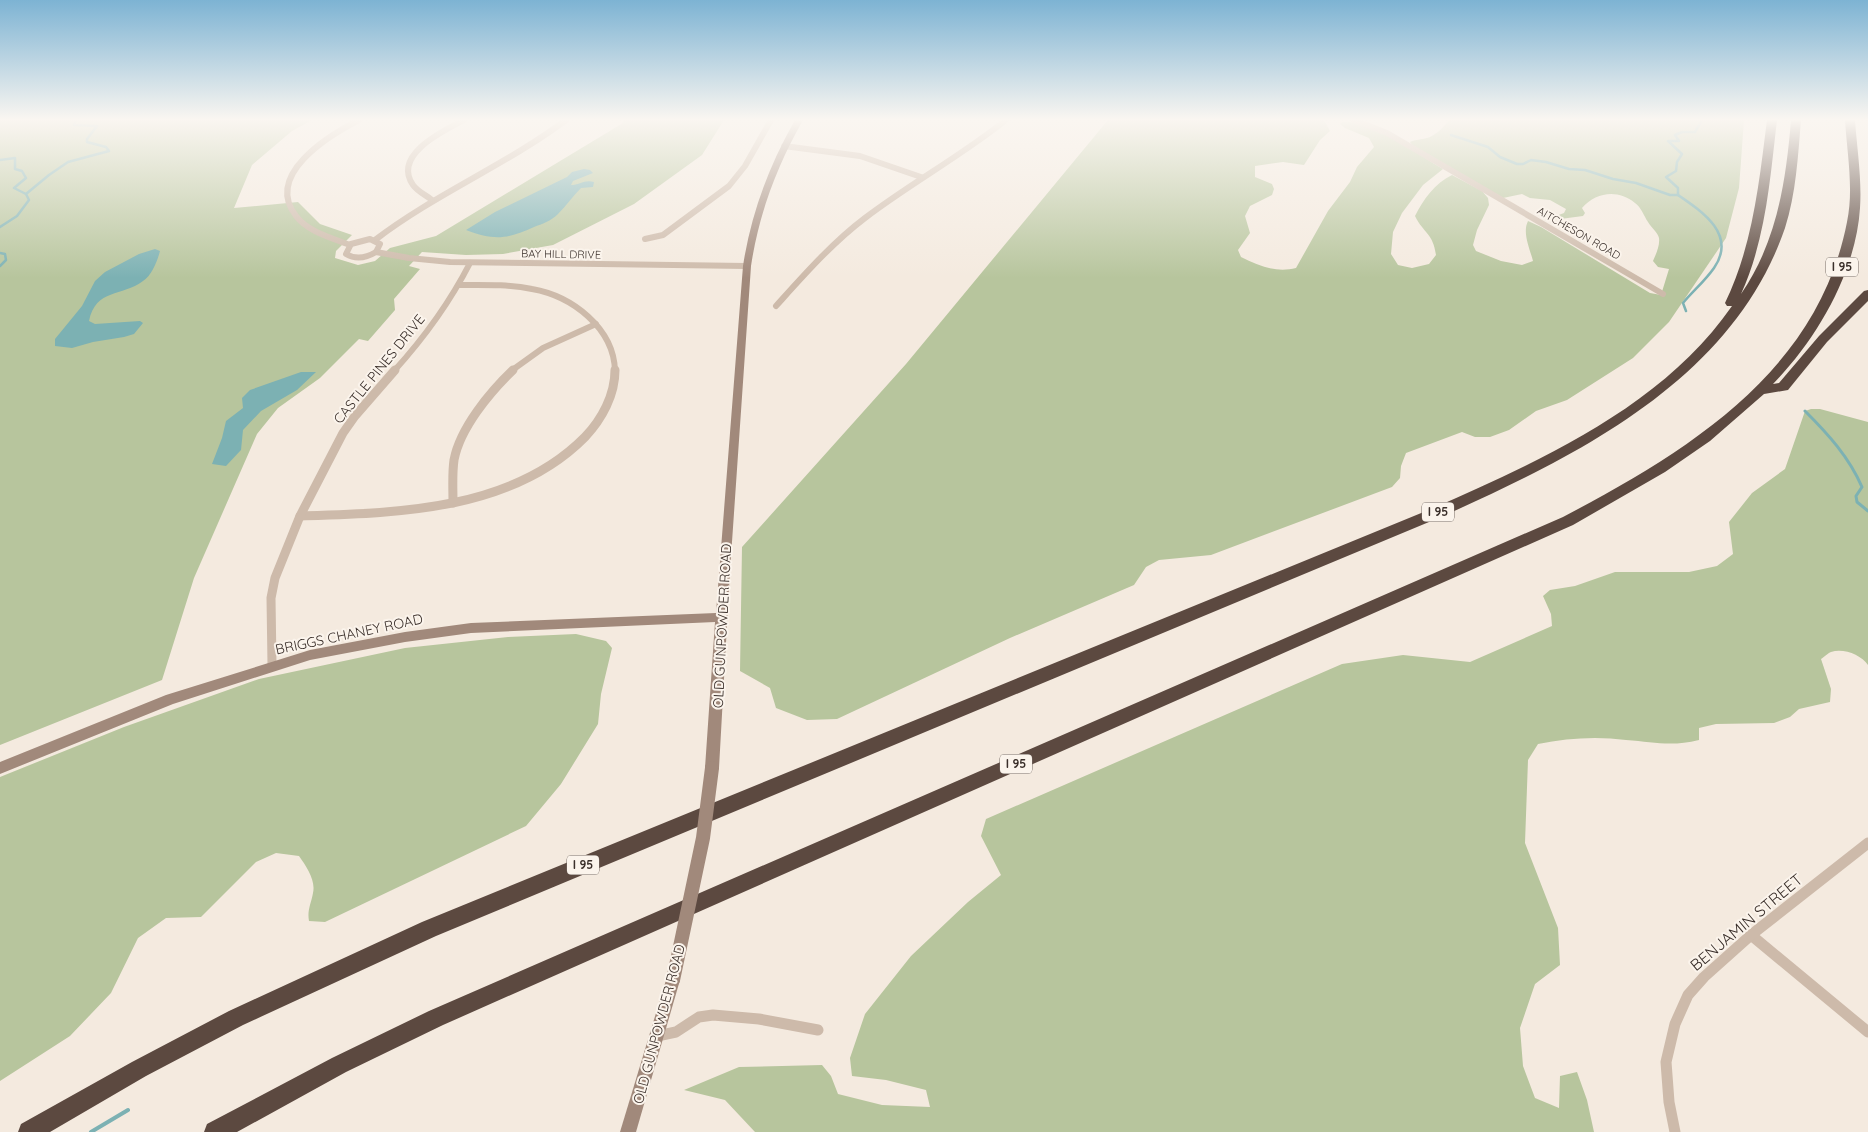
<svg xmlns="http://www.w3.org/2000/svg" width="1868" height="1132" font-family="Quicksand,sans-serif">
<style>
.green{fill:#b7c59d}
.water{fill:#7cb1b3}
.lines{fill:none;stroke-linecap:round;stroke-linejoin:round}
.stream-far2{stroke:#7cb1b3;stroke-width:2.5}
.stream-far1{stroke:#7cb1b3;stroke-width:3}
.stream{stroke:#7cb1b3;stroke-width:4}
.street-far2{stroke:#cdbaaa;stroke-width:6}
.street-far1{stroke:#cdbaaa;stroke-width:9}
.street{stroke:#cdbaaa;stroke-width:11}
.secondary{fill:#a1897b;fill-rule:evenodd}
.highway{fill:#5c4940;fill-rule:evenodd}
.secondary-bridge{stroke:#a1897b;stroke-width:14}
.labels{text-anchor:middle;stroke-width:4;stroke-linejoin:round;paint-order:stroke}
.far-street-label{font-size:11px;fill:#3a2f2a;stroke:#fbf4ec}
.shield{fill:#fbf4ec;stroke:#746a64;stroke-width:1}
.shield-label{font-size:12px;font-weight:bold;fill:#3a2f2a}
.street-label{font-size:14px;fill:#3a2f2a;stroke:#fbf4ec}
.near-street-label{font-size:16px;fill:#3a2f2a;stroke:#fbf4ec}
</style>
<rect width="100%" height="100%" fill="#f4eadf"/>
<!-- green -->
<g class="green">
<path d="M0,120H312L292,131L252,165L234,208L298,202L320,224L352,235L336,251L335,258L358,265L375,261L390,248L436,236L623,123L624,120H724L702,155L634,204L553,245L503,254L466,255L422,252L409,266L420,269L394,299L395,310L368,341L359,339L320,378L278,408L257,434L194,578L162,680L0,745Z"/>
<path d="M1108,120H1324L1330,131L1320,140L1304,165L1283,162L1255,166V177L1272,184L1274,189L1272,195L1250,206L1245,216L1250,233L1238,250L1241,257C1259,266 1276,273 1296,268L1328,211L1350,182L1357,167L1374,147L1369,138L1345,128L1340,124L1342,122C1368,118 1419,155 1443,169L1423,185L1402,213L1393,232L1391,254L1398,265L1412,268L1429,264L1436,255C1433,233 1424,234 1415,216C1423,200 1435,183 1452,175L1482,191L1488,198L1489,205L1477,230L1473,245L1476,251L1501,261L1522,265L1533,261C1530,249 1522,233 1528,221L1541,227L1650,293L1661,295L1669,269L1658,267L1653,261C1656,254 1660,246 1659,238C1658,233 1651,227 1648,222C1644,216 1641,207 1635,203C1618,189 1596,192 1582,208L1585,213L1583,216L1560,219L1556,216L1564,213L1566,209L1550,200L1530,198L1522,194L1503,198L1413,146L1410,142C1416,139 1421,140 1427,138C1435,136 1444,127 1449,120H1744L1739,188L1726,238L1669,322L1633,358L1567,400L1536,411L1509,430L1490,437H1475L1462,432L1406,453L1401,466L1400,478L1392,487L1211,555L1159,560L1146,567L1134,585L1010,638L837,719L807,720L776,708L770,688L740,671L742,547L906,364Z"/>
<path d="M1811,409H1820L1868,422V665C1861,655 1844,648 1831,652C1828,653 1824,657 1821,659L1831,689L1830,702L1799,709L1790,717L1774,723L1716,724L1699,728V740C1671,747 1654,742 1626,740C1597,736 1567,738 1538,744L1528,760L1525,843L1558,928L1560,965L1535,984L1520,1028L1523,1066L1535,1098L1559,1108L1560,1076L1577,1072L1587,1100L1594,1132H755L725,1100L684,1090L739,1067L822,1065L831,1076L838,1094L882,1105L930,1107L926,1090L886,1080L852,1076L850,1058L865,1014L911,956L968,902L1001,875L981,836L986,819L1342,664L1403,655L1470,662L1552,626L1551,614L1543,596L1550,590L1575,586L1615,572H1689L1717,566L1733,554L1729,522L1752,493L1785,469L1805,411Z"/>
<path d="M576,634L606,641L612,648L601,694L598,724L561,784L526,826L325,922L309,921C307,910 311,904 313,893C316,880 306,866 299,856L276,853L256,862L201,917L166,918L138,938L111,993L70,1036L0,1081V777L124,727L259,679L405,648L508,637Z"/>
</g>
<!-- water -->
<g class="water">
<path d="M584,169L590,170L593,173L573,181L571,185C579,185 585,179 594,182L593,187L581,188C573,196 566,206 558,214C551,221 542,224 534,227C507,239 495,241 466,230L495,212L567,177L572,172Z"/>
<path d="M155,249L160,251C157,262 152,275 143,281C122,297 96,288 89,321L95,324L140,321L143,323L134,334L124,337L93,342L72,348L55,346V339L82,306L95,281L105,272L139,254Z"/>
<path d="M301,372H316L297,390L261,411L243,430L241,450L226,466L212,464L222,438L226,421L243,408L242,398L250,390Z"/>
</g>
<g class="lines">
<!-- stream-far2 -->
<g class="stream-far2">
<path d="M1451,135L1488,147L1500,157L1517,164H1523L1531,160L1546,162L1569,169L1585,170L1613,179L1636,183L1670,195H1678"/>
<path d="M0,160L15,158V169L22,171L26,178L14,188L26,194"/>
<path d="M0,227L17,216L29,200L26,194L49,175L68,162L109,151L106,147L87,142V139L97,126L74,125L76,120"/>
<path d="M0,253L5,254L6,260L0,266"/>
<path d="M1686,311L1683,303C1693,291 1705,281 1714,268C1737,235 1703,212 1678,195V188L1666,177L1676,171L1677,162L1682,154L1668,141H1679L1675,135L1682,132H1695L1702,120"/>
</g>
<!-- stream-far1 -->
<path class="stream-far1" d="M1805,411C1828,434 1849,457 1862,487L1856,496L1857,502L1868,511"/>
<!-- stream -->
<path class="stream" d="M91,1132L128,1110"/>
<!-- street-far2 -->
<g class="street-far2">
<path d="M1354,120L1387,133L1663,294"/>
<path d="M784,146L860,156L921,177"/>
<path d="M432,200C426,195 418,192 413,185C392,155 443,131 464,120"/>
<path d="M370,239L380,244L376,252C366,258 356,260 346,254L351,244Z"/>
<path d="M645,239L663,235L729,186L745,166L771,120"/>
<path d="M375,240C435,194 506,165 566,120"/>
<path d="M350,245C332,238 308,232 296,216C264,175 328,136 359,120"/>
<path d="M376,252L409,258L450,262L747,266"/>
<path d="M459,285C483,285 508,284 532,289C572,296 614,328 615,371"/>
<path d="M776,306C804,275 832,243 865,218C911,183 961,156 1006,120"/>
<path d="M394,371C423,339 450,302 470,263"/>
<path d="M511,371L543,348L596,324"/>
</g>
<!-- street-far1 -->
<g class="street-far1">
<path d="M453,503C453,489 452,474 454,460C460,428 490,392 513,370"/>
<path d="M300,516C397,513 512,511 585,437C602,419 615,395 615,370"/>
<path d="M272,665L271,598L275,578L300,516L343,433L355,416L395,370"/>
</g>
<!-- street -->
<g class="street">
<path d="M1751,935L1868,1032"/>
<path d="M657,1036L676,1032L699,1017L713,1015L759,1019L818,1030"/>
<path d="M1675,1132L1669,1102L1666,1062L1675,1024L1688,995L1704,977L1751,935L1868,843"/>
</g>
<!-- secondary -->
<g class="secondary">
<path d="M795,120H803C777,166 759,213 751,266L730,571L719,768L717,772L712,774L707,772L705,768L715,622L471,633L405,642L310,660L173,704L0,774V762L166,695L310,650L405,632L471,623L716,613L743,266C751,213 769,166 795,120Z"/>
<path d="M673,973L678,975L680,980L636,1132H620L666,980L668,975Z"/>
</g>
<!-- highway -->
<g class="highway">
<path d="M1767,120H1777C1770,179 1766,239 1741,294C1777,242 1786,181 1791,120H1801C1798,156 1796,194 1785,228C1733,380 1577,456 1441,517L436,936L243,1025L146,1076L50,1132H18L21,1124L132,1062L229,1011L422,922L1431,509C1540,461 1662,407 1732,306H1727L1725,303C1753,245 1759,183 1767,120Z"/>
<path d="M1845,120H1855C1857,149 1862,179 1860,208C1856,272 1817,339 1773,384L1779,383L1819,336L1864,291L1868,290V301L1827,342L1788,390L1764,394L1710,441L1665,472L1573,525L443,1025L346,1072L237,1132H204L207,1124L332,1058L429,1011L1563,517C1688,451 1818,372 1847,222C1854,189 1847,153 1845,120Z"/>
</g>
<!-- secondary-bridge -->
<path class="secondary-bridge" d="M673,980L703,838L712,768"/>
</g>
<!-- sky -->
<linearGradient id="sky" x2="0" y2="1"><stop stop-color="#7db3d3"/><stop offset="0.43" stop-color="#faf6f1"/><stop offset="1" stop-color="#faf6f1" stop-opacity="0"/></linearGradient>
<rect width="1868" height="278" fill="url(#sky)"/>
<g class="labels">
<!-- far-street labels -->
<g class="far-street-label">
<text transform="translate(1579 233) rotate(30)" y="4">AITCHESON ROAD</text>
<text transform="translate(561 254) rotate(1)" y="4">BAY HILL DRIVE</text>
</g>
<!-- shield labels -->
<g class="shield">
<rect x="1826" y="257.5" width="32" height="19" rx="4"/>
<rect x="1422" y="502.5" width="32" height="19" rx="4"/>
<rect x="1000" y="754.5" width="32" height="19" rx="4"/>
<rect x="567" y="855.5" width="32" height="19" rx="4"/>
</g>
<g class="shield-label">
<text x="1842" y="271">I 95</text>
<text x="1438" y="516">I 95</text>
<text x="1016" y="768">I 95</text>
<text x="583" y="869">I 95</text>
</g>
<!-- street labels -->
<g class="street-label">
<text transform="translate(379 369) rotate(-51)" y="5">CASTLE PINES DRIVE</text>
<text transform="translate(722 626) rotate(-87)" y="5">OLD GUNPOWDER ROAD</text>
<text transform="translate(349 634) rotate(-12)" y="5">BRIGGS CHANEY ROAD</text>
<text transform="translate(659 1024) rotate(-75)" y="5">OLD GUNPOWDER ROAD</text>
</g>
<!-- near-street labels -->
<g class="near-street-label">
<text transform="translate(1746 922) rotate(-40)" y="6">BENJAMIN STREET</text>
</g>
</g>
</svg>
